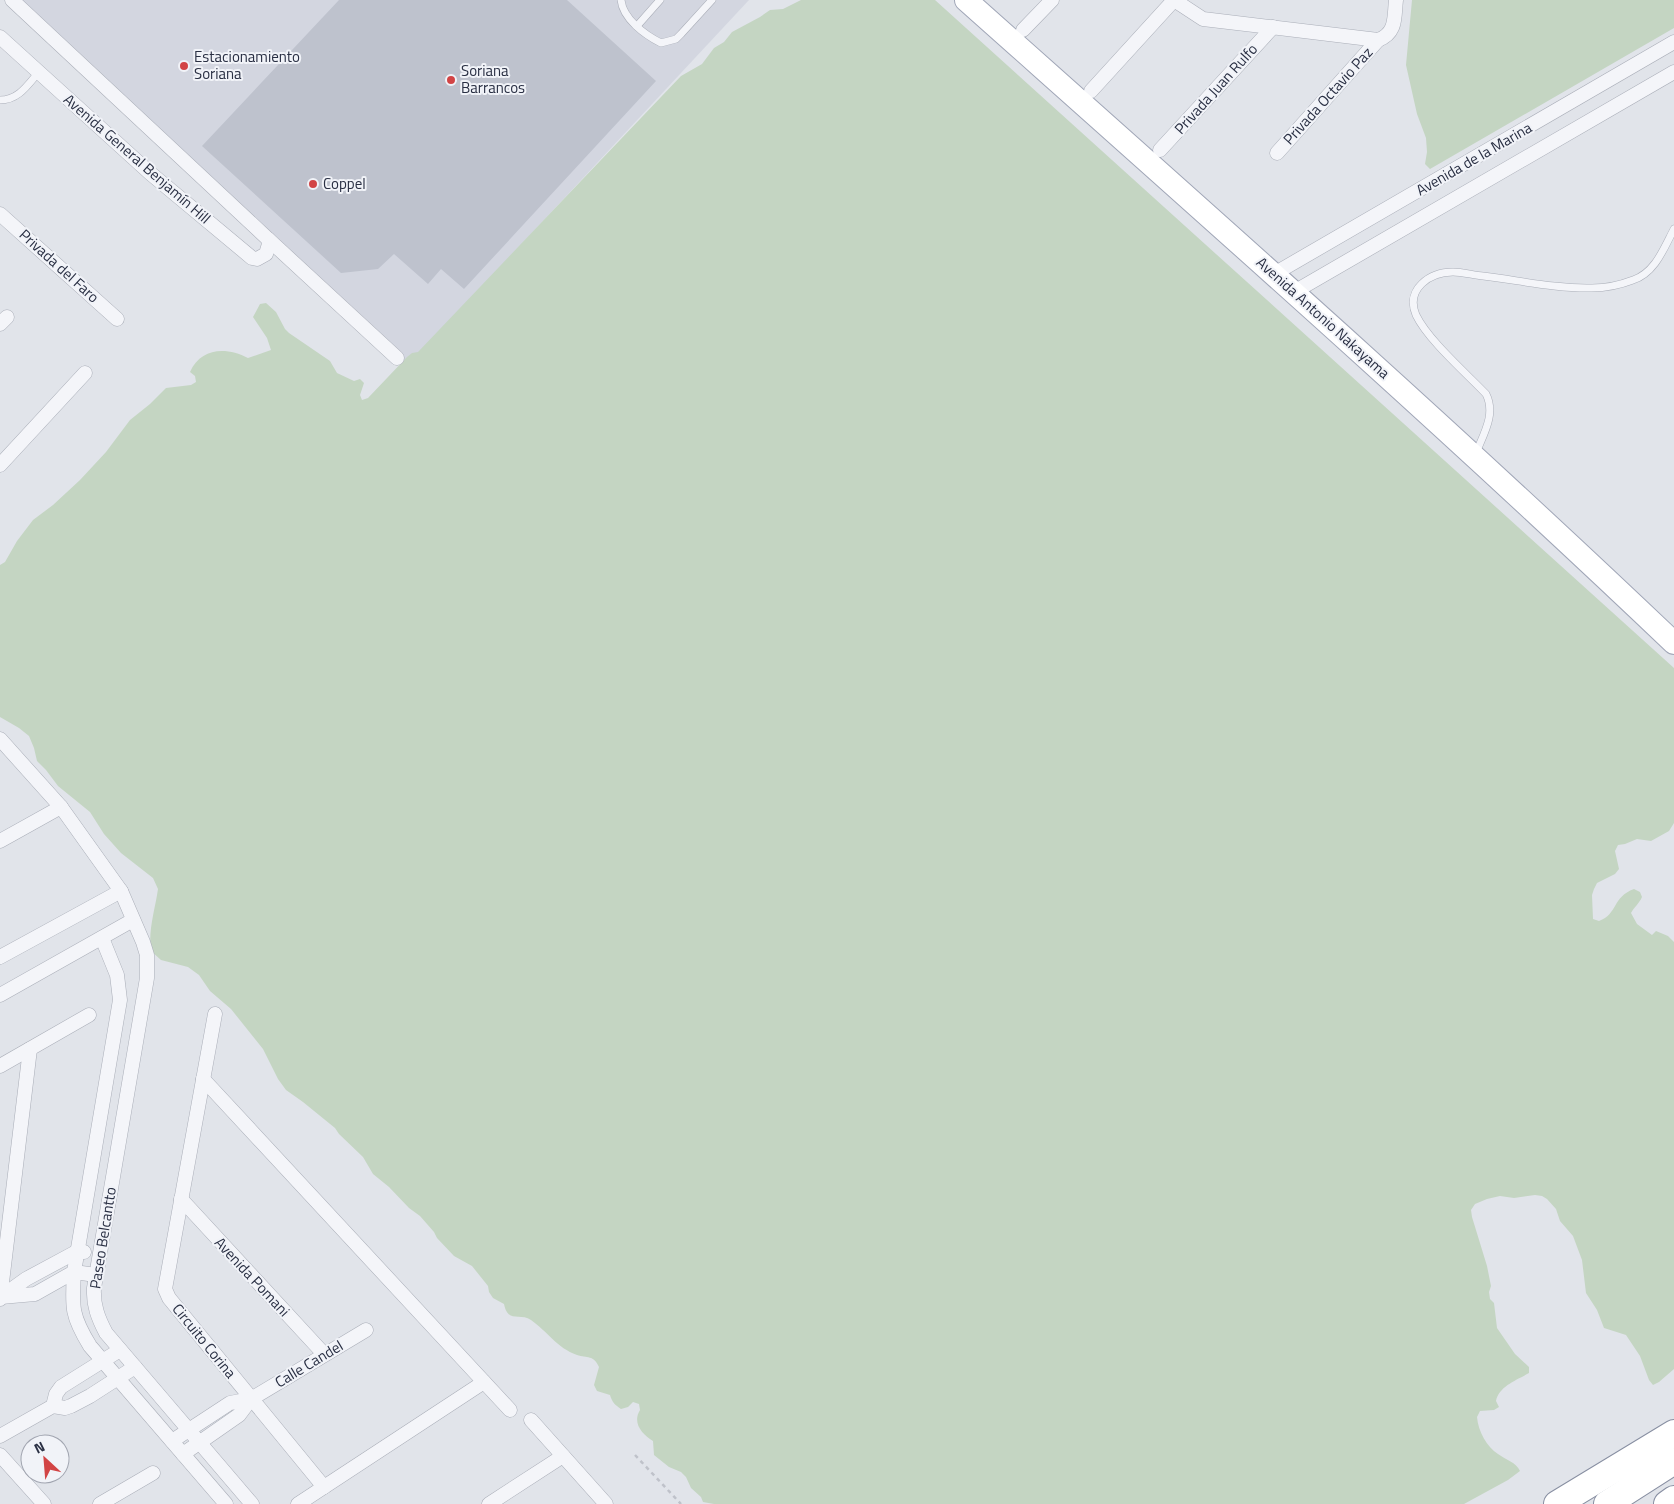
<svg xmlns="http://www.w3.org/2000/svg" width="1674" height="1504" font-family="'Titillium Web',sans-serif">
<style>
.built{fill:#d3d6e0}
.green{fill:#c4d5c2}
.building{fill:#bec2cd}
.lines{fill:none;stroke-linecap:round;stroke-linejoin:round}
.lane-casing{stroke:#aaaeb8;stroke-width:8}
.street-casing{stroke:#aaaeb8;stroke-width:15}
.primary-casing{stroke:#a0a6b7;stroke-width:24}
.highway-casing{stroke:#888fa2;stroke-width:28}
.path{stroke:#bfc2ca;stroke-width:2.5;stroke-dasharray:4 4;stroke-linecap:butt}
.lane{stroke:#f4f5f9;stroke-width:7}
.street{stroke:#f4f5f9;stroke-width:14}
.primary{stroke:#fff;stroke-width:22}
.highway{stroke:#fff;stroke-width:26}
.poi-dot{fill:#d24445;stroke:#f1f3f8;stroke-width:2}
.labels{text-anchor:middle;stroke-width:4;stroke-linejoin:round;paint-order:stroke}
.poi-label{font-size:15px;fill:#292f43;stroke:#f1f3f8;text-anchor:start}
.street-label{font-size:15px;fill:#292f43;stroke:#f1f3f8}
</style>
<rect width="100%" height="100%" fill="#e1e4ea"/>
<!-- built -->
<path class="built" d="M12,0H749L407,367Z"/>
<!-- green -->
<g class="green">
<path d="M801,0H935L1674,668V823L1669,831L1651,841L1637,839L1625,844L1618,845L1615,851L1619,869L1615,874L1597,883L1594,889L1592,895L1593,919L1599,921C1618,914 1612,897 1634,889L1640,892L1642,897C1639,904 1634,907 1631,913L1637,924L1652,935L1656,931L1668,936L1674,942V1369L1659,1382L1653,1385L1649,1380L1640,1356L1626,1335L1604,1328L1597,1310L1586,1293L1582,1260L1573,1236L1560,1221L1556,1209L1547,1199L1542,1196L1535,1195L1514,1198L1500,1196L1487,1199L1475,1204L1471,1210L1472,1217L1487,1266L1491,1286L1489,1292L1490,1299L1494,1303L1497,1328L1515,1354L1529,1367V1373C1517,1380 1499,1386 1496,1401L1499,1407L1494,1410L1480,1411L1477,1417C1478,1431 1487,1447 1498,1454C1506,1460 1516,1462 1520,1471L1508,1480L1464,1504H714L703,1502L701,1497L691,1488L686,1477L681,1472L669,1467L654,1455L653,1441C642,1434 632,1423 640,1410L639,1404L633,1402L628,1407L621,1409C615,1405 612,1402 610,1395L597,1391L594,1385L599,1367C594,1355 587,1358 577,1355C557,1348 547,1331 531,1320C520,1312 508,1324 504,1304L493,1298L489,1292L488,1286L472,1266L454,1256L437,1238L434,1232L420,1216L409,1208L389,1187L373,1174L363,1157L339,1134L335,1128L303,1102L286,1090L278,1079L263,1049L231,1009L210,991L199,975L188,967L161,960L151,951C148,930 155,910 158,889L153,878L121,853L104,834L90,812L58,786L46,770L37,761L34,748L29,736L19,728L0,717V565L5,562L17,541L33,520L53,505L80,480L106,452L130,420L150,404L166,388L191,385L196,382L195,376L190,372C201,347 227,347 248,358L271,350L267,338L253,317L260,304L266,303L276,312L285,329L289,333L330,361L337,373L354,381L360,379L364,383L360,395L362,400L368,398L407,357L412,353L418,352L681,76L702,64L714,48L724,42L732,32L760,17L770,10L783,9Z"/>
<path d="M1412,0H1674V28L1430,169L1425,164L1427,152L1426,138L1417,114L1406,65Z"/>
</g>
<!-- building -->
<path class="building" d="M339,0H567L656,81L464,289L441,269L428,284L394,254L378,269L341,273L202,146Z"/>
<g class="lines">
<!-- lane casing -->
<g class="lane-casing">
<g id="lane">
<path d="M621,0C623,19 645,35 661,43L676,39L681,34L712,0"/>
<path d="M637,26L660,0"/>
<path d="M0,100C18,100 27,86 38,73"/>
<path d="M1476,453C1484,433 1496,414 1486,394C1466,373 1428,340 1416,315C1405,289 1430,272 1453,272C1462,272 1473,275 1483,276C1517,280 1557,289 1592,288C1605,288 1620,285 1633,280C1655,273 1664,248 1674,229"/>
</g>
</g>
<!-- street casing -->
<g class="street-casing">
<g id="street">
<path d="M1174,0L1203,19L1378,40C1397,33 1394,17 1396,0"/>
<path d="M1023,30L1052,0"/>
<path d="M0,37L150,173L252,258L257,259L266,254L269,244L268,239L12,0"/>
<path d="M1091,91L1174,0"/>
<path d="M1160,150L1273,27"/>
<path d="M1277,153L1378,40"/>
<path d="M0,214L117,319"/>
<path d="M268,239L397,358"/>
<path d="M1274,274L1674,42"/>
<path d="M1294,292L1674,72"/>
<path d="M0,324L7,317"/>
<path d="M0,465L85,373"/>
<path d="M0,739L61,807L121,891L143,942L147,955V978L94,1288C93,1305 98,1318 106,1333L252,1504"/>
<path d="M0,841L61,807"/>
<path d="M102,938L117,975L120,1000L74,1272C72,1307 71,1315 90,1346L226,1504"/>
<path d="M0,957L121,891"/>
<path d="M0,995L133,920"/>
<path d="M215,1014L165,1289L169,1298L324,1487"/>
<path d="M0,1066L89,1015"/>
<path d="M203,1079L510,1410"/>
<path d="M181,1199L324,1354"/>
<path d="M1,1297L26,1279L78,1251L84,1252"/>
<path d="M1,1297L35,1294L74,1272L96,1275"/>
<path d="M0,1299L30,1049"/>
<path d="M53,1406L56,1394L61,1387L120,1350"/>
<path d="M531,1420L606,1504"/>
<path d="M0,1436L53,1406L65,1408L71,1406L90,1396L135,1367"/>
<path d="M172,1441L230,1403L251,1399L366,1330"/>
<path d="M183,1454L239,1415L251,1399"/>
<path d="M0,1455L44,1504"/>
<path d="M100,1504L153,1473"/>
<path d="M298,1504L484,1382"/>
<path d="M489,1504L563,1456"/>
</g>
</g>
<!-- primary casing -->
<g class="primary-casing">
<path id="primary" d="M966,0C1204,212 1443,423 1674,643"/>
</g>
<!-- highway casing -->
<g class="highway-casing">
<g id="highway">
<path d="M1557,1504L1674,1433"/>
<path d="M1607,1504L1674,1461"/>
<path d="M1667,1504L1674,1499"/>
</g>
</g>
<!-- path -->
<path class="path" d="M635,1455L681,1504"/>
<!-- lane -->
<use href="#lane" class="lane"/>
<!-- street -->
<use href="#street" class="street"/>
<!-- primary -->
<use href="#primary" class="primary"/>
<!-- highway -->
<use href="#highway" class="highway"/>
</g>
<!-- markers -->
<g class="poi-dot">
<circle cx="184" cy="66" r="5"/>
<circle cx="451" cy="80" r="5"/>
<circle cx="313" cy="184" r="5"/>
</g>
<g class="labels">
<!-- poi labels -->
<g class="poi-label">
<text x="194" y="62">Estacionamiento<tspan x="194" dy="17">Soriana</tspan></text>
<text x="461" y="76">Soriana<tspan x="461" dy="17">Barrancos</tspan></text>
<text x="323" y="189">Coppel</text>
</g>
<!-- street labels -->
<g class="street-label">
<text transform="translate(1216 89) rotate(-48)" y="5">Privada Juan Rulfo</text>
<text transform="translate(1328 96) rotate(-48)" y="5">Privada Octavio Paz</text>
<text transform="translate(137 159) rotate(41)" y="5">Avenida General Benjamín Hill</text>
<text transform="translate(1474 159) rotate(-30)" y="5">Avenida de la Marina</text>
<text transform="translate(59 266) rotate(42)" y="5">Privada del Faro</text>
<text transform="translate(1323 318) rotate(42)" y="5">Avenida Antonio Nakayama</text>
<text transform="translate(103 1238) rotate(-81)" y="5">Paseo Belcantto</text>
<text transform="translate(252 1277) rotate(47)" y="5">Avenida Pomani</text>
<text transform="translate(204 1341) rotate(51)" y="5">Circuito Corina</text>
<text transform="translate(309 1364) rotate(-31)" y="5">Calle Candel</text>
</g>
</g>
<!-- north arrow -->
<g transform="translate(45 1459) rotate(334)"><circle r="24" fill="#f1f3f8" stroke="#a1a5b0"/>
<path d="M0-4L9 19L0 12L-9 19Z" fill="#d24445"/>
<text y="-8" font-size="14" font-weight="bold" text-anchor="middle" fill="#292f43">N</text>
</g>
</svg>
